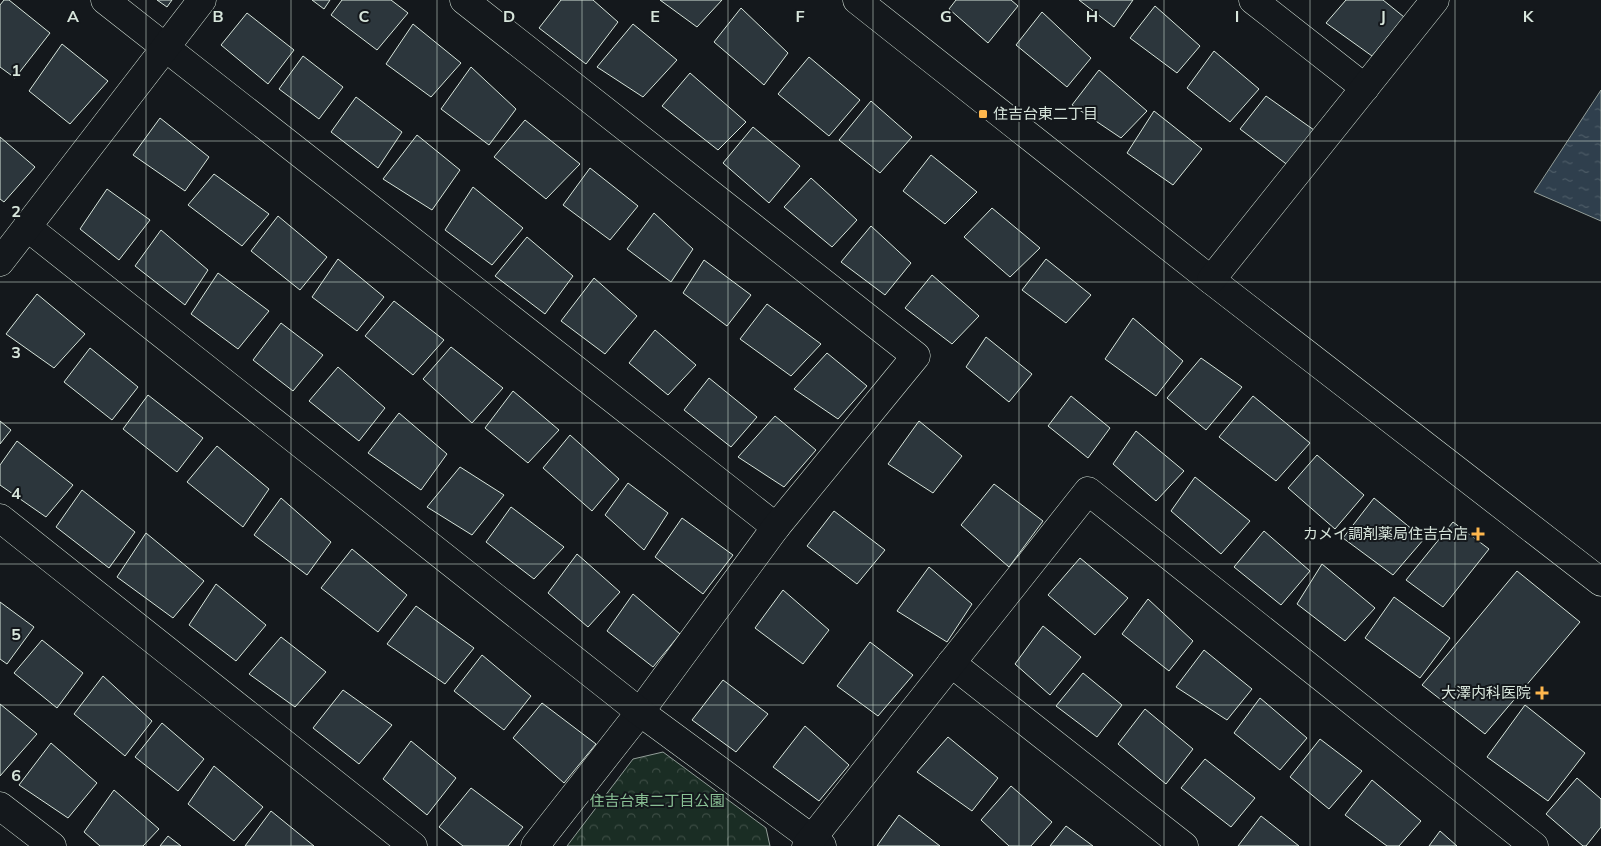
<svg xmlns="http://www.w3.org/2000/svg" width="1601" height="846" font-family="Mulish,'Noto Sans JP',sans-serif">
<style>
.forest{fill:url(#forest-crowns);stroke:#939e99}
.water{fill:url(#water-ripples);stroke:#939e99}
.building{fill:#2c363c;stroke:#d8e6dc}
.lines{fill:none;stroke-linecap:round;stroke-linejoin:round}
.minor-casing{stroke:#d8e6dc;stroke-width:29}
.minor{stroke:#14181c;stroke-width:28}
.grid{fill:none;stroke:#d8e6dc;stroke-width:1;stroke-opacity:0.55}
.poi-dot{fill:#ffb74d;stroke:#14181c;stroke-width:2}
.labels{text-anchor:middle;stroke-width:4;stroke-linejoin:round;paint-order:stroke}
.poi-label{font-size:15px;fill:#d8e6dc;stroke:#14181c;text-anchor:end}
.park-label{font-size:15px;fill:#8ac095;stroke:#14181c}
.grid-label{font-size:16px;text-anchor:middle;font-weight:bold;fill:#d8e6dc;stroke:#14181c;stroke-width:4;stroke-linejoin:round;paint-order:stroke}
</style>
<defs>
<pattern id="forest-crowns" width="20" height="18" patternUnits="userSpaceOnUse" patternTransform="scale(1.25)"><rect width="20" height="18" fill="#1a2d24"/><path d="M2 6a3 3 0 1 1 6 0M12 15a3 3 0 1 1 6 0" fill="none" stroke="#3b4b43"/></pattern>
<pattern id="water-ripples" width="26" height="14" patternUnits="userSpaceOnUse" patternTransform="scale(1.25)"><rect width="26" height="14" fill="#2f3f4d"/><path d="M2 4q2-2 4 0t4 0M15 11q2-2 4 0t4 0" fill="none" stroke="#4c5b66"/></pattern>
</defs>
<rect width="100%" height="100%" fill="#14181c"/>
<!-- forest -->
<path class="forest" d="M663,752L766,828L770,846H567L633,759Z"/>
<!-- water -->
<path class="water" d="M1601,90V221L1534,192Z"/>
<!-- building -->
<g class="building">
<path d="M4,0H9L50,33L15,78L0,67V5Z"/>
<path d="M157,0H172L167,7Z"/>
<path d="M312,0H330L324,9Z"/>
<path d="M342,0H391L408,13L377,50L331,15Z"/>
<path d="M561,0H593L618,22L586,64L539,28Z"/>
<path d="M660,0H722L697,27Z"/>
<path d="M956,0H1011L1018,6L988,43L949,9Z"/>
<path d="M1079,0H1133L1114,27Z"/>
<path d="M1346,0H1383L1404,17L1372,56L1326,23Z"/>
<path d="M1155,6L1200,46L1177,73L1130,38Z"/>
<path d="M741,8L788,53L764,85L714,42Z"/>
<path d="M1042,12L1091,58L1067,87L1016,45Z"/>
<path d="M247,13L294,50L268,84L221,45Z"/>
<path d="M413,24L461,63L431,97L386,64Z"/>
<path d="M633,24L677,60L643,97L597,67Z"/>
<path d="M62,44L108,81L70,124L29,91Z"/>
<path d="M1214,51L1259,89L1230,122L1187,88Z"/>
<path d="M303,56L343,87L319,119L279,89Z"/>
<path d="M809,57L860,100L829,136L778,94Z"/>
<path d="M471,67L516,109L489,145L441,109Z"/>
<path d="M1099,70L1147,111L1121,138L1072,105Z"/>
<path d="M690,73L746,122L718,150L662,106Z"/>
<path d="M1266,96L1314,130L1289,166L1240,129Z"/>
<path d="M356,97L402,132L378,168L331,132Z"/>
<path d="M871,101L912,137L880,173L839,140Z"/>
<path d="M1154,111L1202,149L1173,185L1127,153Z"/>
<path d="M160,118L209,157L185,191L133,155Z"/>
<path d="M525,120L580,164L546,199L494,157Z"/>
<path d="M753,127L800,166L769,203L723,163Z"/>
<path d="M417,135L460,170L432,210L383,179Z"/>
<path d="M0,137L35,167L4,202L0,199Z"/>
<path d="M931,155L977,192L945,224L903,191Z"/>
<path d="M590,168L638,206L610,240L563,205Z"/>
<path d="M214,174L269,214L242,246L188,205Z"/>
<path d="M811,178L857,220L832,247L784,207Z"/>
<path d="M473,187L523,228L492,265L445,230Z"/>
<path d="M107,189L150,220L119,260L80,229Z"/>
<path d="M992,208L1040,248L1010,277L964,237Z"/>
<path d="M654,213L693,249L671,282L627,249Z"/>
<path d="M278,216L327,257L300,290L251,251Z"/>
<path d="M871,226L911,263L885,295L841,262Z"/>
<path d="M161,230L208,270L185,305L135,266Z"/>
<path d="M527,237L573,276L545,314L495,276Z"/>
<path d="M338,259L384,297L357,331L312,297Z"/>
<path d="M1046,259L1091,295L1066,323L1022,290Z"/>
<path d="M704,260L751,295L727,326L683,293Z"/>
<path d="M218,273L269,311L238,349L191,314Z"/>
<path d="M932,275L979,316L952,344L905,308Z"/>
<path d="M594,278L637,316L605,354L561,321Z"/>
<path d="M37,294L85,334L54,368L6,334Z"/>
<path d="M394,301L444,340L413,375L365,336Z"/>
<path d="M767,304L821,344L791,376L740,339Z"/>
<path d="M1133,318L1183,361L1156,396L1105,359Z"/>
<path d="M281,323L323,355L293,391L253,360Z"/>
<path d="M655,330L696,365L668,395L629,363Z"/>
<path d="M986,337L1032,374L1009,402L966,367Z"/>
<path d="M451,347L503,388L472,423L423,379Z"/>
<path d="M90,348L138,387L112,420L64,382Z"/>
<path d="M827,353L867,386L838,419L794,389Z"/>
<path d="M1201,358L1242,387L1206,430L1167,398Z"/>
<path d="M338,367L385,408L359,441L309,401Z"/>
<path d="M709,378L757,417L731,447L684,410Z"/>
<path d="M513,391L559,430L528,463L485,428Z"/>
<path d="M148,395L203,438L177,472L123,429Z"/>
<path d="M1071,396L1110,428L1088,458L1048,426Z"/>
<path d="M1253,396L1310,443L1276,481L1219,437Z"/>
<path d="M399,413L447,454L421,490L368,453Z"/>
<path d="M775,416L816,450L784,487L738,457Z"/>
<path d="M0,421L11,430L0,444Z"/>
<path d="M919,421L962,456L933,493L888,464Z"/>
<path d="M1136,431L1184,471L1156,501L1113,464Z"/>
<path d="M570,435L619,479L592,511L543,468Z"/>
<path d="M17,441L73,485L46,517L0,485V465Z"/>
<path d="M217,446L269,489L243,527L187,482Z"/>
<path d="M1317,455L1364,495L1335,529L1288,488Z"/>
<path d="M460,467L504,495L472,535L427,507Z"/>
<path d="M1195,477L1250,521L1221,554L1171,511Z"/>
<path d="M628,483L668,513L644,550L605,515Z"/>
<path d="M994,484L1043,521L1009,567L961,525Z"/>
<path d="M82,490L135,532L109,568L56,527Z"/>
<path d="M281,498L331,542L307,575L254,535Z"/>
<path d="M1374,498L1424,539L1393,575L1343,538Z"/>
<path d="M511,507L564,547L534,579L486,542Z"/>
<path d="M834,511L885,550L857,584L807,546Z"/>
<path d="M682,518L733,555L703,594L655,557Z"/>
<path d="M1453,522L1489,549L1443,607L1406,580Z"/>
<path d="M1264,531L1310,571L1281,605L1234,567Z"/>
<path d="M146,533L204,581L173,618L117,577Z"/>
<path d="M352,549L407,595L378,632L321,588Z"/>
<path d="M577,554L620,592L588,627L548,593Z"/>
<path d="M1080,558L1128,598L1095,635L1048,595Z"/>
<path d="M1322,564L1375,608L1345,641L1297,604Z"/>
<path d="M929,567L972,604L947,642L897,611Z"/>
<path d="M1517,571L1580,622L1485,734L1422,685Z"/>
<path d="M216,584L266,625L236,661L189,625Z"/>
<path d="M783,590L829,630L803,664L755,628Z"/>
<path d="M633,594L680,634L653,667L607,631Z"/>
<path d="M1394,597L1450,638L1420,678L1365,638Z"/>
<path d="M1148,599L1193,641L1169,671L1122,634Z"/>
<path d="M0,602L34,627L7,664L0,659Z"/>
<path d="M416,606L474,648L445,684L387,644Z"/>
<path d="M1043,626L1081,657L1050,695L1015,664Z"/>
<path d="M281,637L326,672L295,707L249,674Z"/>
<path d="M42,640L83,673L57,708L14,673Z"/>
<path d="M870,642L913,675L878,716L837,686Z"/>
<path d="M1204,650L1252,689L1227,720L1176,687Z"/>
<path d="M482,655L531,696L504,730L454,691Z"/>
<path d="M1083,673L1122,705L1097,737L1056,706Z"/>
<path d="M103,676L152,721L125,756L74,714Z"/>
<path d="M723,680L768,714L736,752L692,720Z"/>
<path d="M343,690L392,725L359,764L313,728Z"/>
<path d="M1260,698L1307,738L1280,770L1234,733Z"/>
<path d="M542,703L596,744L564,783L513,738Z"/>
<path d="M0,704L37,734L0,776Z"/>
<path d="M1525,705L1585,753L1548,801L1487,757Z"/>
<path d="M1145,709L1193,749L1166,784L1118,744Z"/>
<path d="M162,723L204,759L178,791L135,757Z"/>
<path d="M805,726L849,765L819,801L773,767Z"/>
<path d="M948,737L998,778L972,811L917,772Z"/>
<path d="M1320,739L1362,771L1329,809L1290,777Z"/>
<path d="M411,741L456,778L427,815L383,779Z"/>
<path d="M51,743L97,783L68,818L19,785Z"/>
<path d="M1205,759L1255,798L1231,827L1181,788Z"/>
<path d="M214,766L263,807L234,841L188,804Z"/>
<path d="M1577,778L1601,799V827L1586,846H1583L1546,814Z"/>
<path d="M1372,780L1421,821L1399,846H1387L1345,815Z"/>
<path d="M1011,786L1052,822L1031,846H1009L981,820Z"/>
<path d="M471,788L523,827L508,846H463L439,827Z"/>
<path d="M114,790L159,829L143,846H100L84,832Z"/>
<path d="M271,811L314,846H245Z"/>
<path d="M899,815L940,846H877Z"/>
<path d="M1261,816L1299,846H1238Z"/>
<path d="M1066,826L1093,846H1050Z"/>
<path d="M1440,831L1457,846H1429Z"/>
<path d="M168,836L181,846H160Z"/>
</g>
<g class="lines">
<!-- minor casing -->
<g class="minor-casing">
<g id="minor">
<path d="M105,0L776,527"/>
<path d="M464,0L916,356L776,527L640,712L535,846"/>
<path d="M857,0L1211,280L1601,582"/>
<path d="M1253,0L1365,88"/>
<path d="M27,227L640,712L822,846"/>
<path d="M0,262L202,0"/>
<path d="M1211,280L1435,0"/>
<path d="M0,518L413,846"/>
<path d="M951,663L1184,846"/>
<path d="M0,806L52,846"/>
<path d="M806,846L1088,491L1534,846"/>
</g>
</g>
<!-- minor -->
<use href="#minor" class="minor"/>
</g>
<!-- grid -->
<path class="grid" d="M146,0V846M291,0V846M437,0V846M582,0V846M728,0V846M873,0V846M1019,0V846M1164,0V846M1310,0V846M1455,0V846M0,141H1601M0,282H1601M0,423H1601M0,564H1601M0,705H1601"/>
<!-- markers -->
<g class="poi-dot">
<rect x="978" y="109" width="10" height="10" rx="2.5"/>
<path d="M1475.5 526.5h5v5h5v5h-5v5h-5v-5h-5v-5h5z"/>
<path d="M1539.5 685.5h5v5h5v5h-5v5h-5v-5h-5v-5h5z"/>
</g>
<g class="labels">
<!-- poi labels -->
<g class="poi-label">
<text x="993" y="119" text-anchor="start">住吉台東二丁目</text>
<text x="1468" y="539">カメイ調剤薬局住吉台店</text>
<text x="1531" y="698">大澤内科医院</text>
</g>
<!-- park labels -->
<g class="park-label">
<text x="657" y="806">住吉台東二丁目公園</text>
</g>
</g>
<g class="grid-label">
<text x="73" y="22">A</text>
<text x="218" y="22">B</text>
<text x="364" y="22">C</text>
<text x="509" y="22">D</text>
<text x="655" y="22">E</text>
<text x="800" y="22">F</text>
<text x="946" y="22">G</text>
<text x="1092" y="22">H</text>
<text x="1237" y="22">I</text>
<text x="1383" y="22">J</text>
<text x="1528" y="22">K</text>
<text x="16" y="76">1</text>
<text x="16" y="217">2</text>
<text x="16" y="358">3</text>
<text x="16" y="499">4</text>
<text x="16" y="640">5</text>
<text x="16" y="781">6</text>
</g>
</svg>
